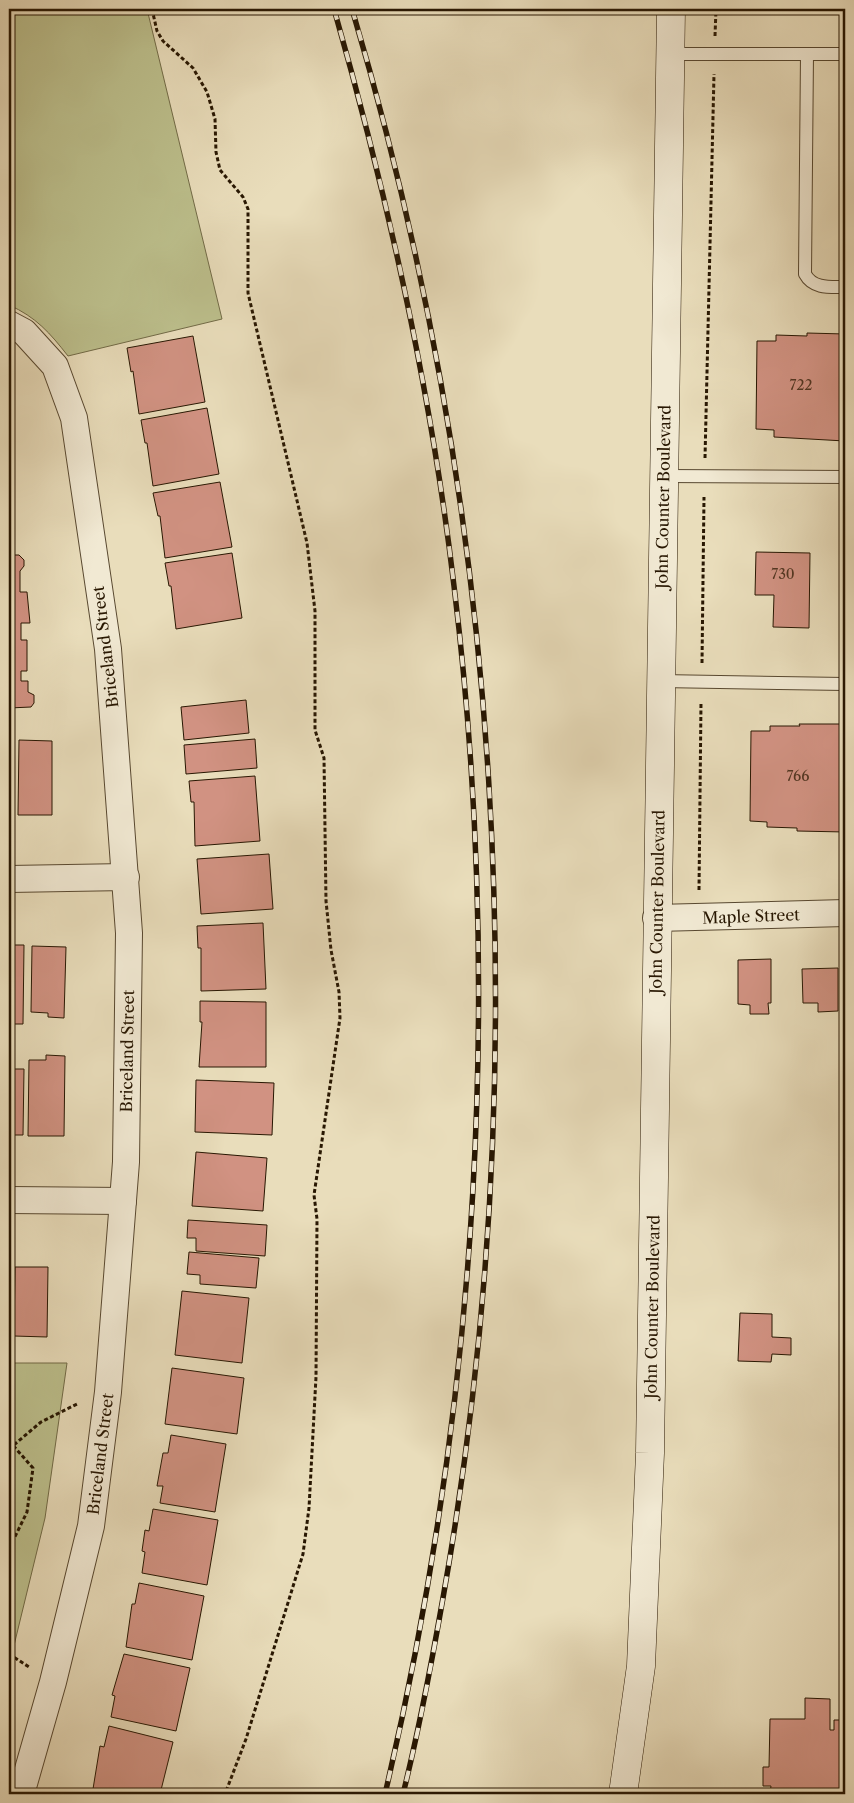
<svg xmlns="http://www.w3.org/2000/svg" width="854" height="1803" font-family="'Libre Caslon Text',serif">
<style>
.green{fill:#bcbf8c;stroke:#726b47}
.building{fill:#d19282;stroke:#281702}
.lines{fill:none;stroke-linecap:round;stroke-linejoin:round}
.service-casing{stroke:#584830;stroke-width:14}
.minor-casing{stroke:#584830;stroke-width:28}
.secondary-casing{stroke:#281702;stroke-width:29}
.path{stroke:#281702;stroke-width:3;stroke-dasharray:4 2.5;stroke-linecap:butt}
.service{stroke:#f1e9d3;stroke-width:12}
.minor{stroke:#f1e9d3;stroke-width:26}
.secondary{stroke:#f1e9d3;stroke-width:28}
.rail-casing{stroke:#281702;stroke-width:5.5}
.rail{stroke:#f1e9d3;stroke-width:4;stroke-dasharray:11;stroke-linecap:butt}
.labels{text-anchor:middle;stroke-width:4;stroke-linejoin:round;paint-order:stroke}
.number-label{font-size:14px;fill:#523622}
.street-label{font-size:16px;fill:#281702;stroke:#f1e9d3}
</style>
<rect width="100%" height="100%" fill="#e9ddbb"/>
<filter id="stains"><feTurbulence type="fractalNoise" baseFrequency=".004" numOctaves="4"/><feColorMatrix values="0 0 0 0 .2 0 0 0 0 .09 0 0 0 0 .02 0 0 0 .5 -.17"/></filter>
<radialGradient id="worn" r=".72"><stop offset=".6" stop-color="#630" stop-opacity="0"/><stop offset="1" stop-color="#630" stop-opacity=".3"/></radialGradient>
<!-- green -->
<g class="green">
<path d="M9,9H147L222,319L68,356C50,333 36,317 9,305Z"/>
<path d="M9,1363H67L45,1518L9,1666Z"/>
</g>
<!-- building -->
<g class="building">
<path d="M807,333L845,334V441L774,437V430L756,429L757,341H776V335L807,336Z"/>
<path d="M193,336L205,402L139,414L133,371L131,372L127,348Z"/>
<path d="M207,408L219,474L153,486L147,443H145L141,420Z"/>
<path d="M220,482L232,547L165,558L160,516H158L153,493Z"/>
<path d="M756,552L810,553L809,628L773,627L774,595H755Z"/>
<path d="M232,553L242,618L176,629L171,586H169L165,563Z"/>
<path d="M9,555H19L24,560V566L20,571V592H27L30,623H21V640H27V671H21V681H28V692L34,695V703L31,707L9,708Z"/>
<path d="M246,700L249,733L184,740L181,707Z"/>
<path d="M799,724H845V832L797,831V828L767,827V822L750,821L751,731H770V726H800Z"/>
<path d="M255,739L257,768L186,774L184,745Z"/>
<path d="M19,740L52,741V815H18Z"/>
<rect x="9" y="747" width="5" height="73"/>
<path d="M255,776L260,841L195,846L194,802H191L189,781Z"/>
<path d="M269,854L273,909L201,914L197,859Z"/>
<path d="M263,923L266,989L201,991V948H198L197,926Z"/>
<path d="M9,945H24L23,1024H9Z"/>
<path d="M32,946L66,947L64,1018L48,1017V1013L31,1012Z"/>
<path d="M771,959V1003H768L769,1014H750V1005L738,1004V960Z"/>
<path d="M838,968V1011L818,1012V1003H803L802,969Z"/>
<path d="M200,1001L266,1002V1067H199L202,1022H200Z"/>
<path d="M46,1055L65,1056L64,1136H28L29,1060H46Z"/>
<path d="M9,1069H24L23,1135H9Z"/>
<path d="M196,1080L274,1083L272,1135L195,1132Z"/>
<path d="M196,1152L267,1158L263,1211L192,1206Z"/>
<path d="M188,1220L267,1225L265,1256L196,1251V1238H187Z"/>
<path d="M189,1252L259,1258L256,1288L200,1284V1275L187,1274Z"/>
<path d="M15,1267H48L47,1337L14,1336Z"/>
<path d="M182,1291L249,1298L242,1363L175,1355Z"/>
<path d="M740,1313L772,1314V1337L791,1338V1355L772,1354L771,1362L738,1361Z"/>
<path d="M172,1368L244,1378L237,1434L165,1424Z"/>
<path d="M171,1435L226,1444L215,1512L160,1503L163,1486H157L163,1453H168Z"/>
<path d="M153,1509L218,1520L207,1585L142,1573L145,1552L142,1551L145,1530L149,1531Z"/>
<path d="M139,1583L204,1596L192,1660L126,1647L132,1604H135Z"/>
<path d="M124,1654L190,1668L176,1731L111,1717L115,1696L112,1695Z"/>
<path d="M805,1698L830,1699V1730H834V1720H845V1793H770L771,1786H763V1767H769L770,1719H805Z"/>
<path d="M109,1726L173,1742L160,1794H115L93,1789L100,1746L104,1747Z"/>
</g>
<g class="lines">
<!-- service casing -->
<g class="service-casing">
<g id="service">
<path d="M670,54H845"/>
<path d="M807,54L805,274C813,289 830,287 845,287"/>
<path d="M663,476L845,477"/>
<path d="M660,681L845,684"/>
</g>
</g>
<!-- minor casing -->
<g class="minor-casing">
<g id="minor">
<path d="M9,324L24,332L55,366L74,418L108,649L129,933L126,1162L108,1392L91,1526L53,1682L21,1794"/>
<path d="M9,879L126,877"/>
<path d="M656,918L845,913"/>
<path d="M9,1200L123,1201"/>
</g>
</g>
<!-- secondary casing -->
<g class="secondary-casing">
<path id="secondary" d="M623,1794L641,1666L650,1453L671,9"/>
</g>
<!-- path -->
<g class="path">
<path d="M152,9L157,31L163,41L193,68L207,92L215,119L216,152L220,170L243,197L248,209V293L307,543L315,611V730L324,758L326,901L331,950L339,992L340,1018L314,1195L317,1219L316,1377L309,1508L303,1554L246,1739L225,1794"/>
<path d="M715,36L716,9"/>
<path d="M705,458L714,74"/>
<path d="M702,663L704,497"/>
<path d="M699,890L701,702"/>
<path d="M9,1441L33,1468L27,1512L9,1549"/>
<path d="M9,1449L41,1422L79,1403"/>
<path d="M9,1654L29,1667"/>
</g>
<!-- service -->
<use href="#service" class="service"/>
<!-- minor -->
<use href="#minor" class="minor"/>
<!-- secondary -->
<use href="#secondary" class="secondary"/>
<!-- rail casing -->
<g class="rail-casing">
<g id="rail">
<path d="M334,9C388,198 431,390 454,586C503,988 478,1400 385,1794"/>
<path d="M352,9C501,509 535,1047 449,1563C436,1640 422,1718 403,1794"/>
</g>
</g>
<!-- rail -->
<use href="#rail" class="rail"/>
</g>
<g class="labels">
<!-- number labels -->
<g class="number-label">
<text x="801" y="390">722</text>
<text x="783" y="579">730</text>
<text x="798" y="781">766</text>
</g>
<!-- street labels -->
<g class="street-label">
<text transform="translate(663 497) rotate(-89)" y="6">John Counter Boulevard</text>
<text transform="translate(105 647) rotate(-97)" y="6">Briceland Street</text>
<text transform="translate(657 902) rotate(-89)" y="6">John Counter Boulevard</text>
<text transform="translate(751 916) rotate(-2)" y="6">Maple Street</text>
<text transform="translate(127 1051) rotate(-89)" y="6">Briceland Street</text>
<text transform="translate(652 1307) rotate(-89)" y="6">John Counter Boulevard</text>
<text transform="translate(100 1454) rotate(-83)" y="6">Briceland Street</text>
</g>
</g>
<!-- margin -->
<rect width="854" height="1803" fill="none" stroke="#e9ddbb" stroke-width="30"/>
<rect x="10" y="10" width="834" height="1783" fill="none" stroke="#281702" stroke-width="2.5"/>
<rect x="15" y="15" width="824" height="1773" fill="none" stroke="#281702"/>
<rect width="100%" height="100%" filter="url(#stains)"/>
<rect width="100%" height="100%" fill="url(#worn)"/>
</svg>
